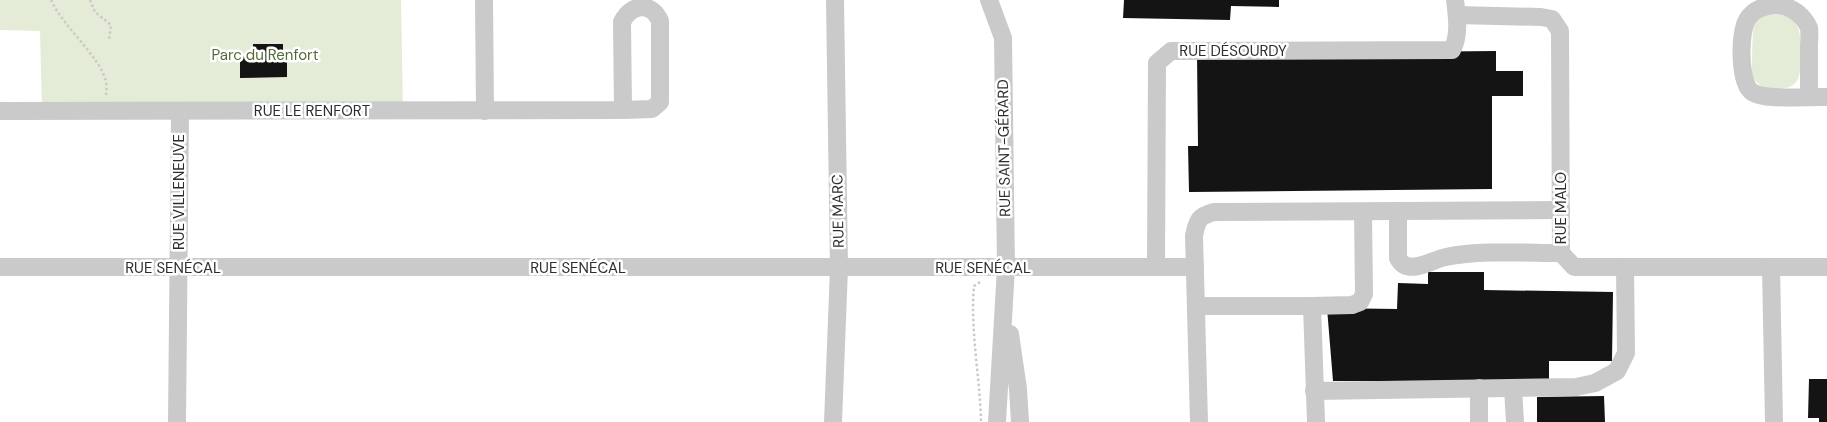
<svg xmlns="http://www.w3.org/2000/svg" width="1827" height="422" font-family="'DM Sans',sans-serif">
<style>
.green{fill:#e4ecd8}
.building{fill:#141414}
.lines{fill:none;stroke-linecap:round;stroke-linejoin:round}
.path{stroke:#cacaca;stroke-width:2.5;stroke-dasharray:2.5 2.5;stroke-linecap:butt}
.minor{stroke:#cacaca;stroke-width:18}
.labels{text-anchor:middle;stroke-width:5;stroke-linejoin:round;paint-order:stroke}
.street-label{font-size:15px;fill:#2d2d2d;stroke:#fff}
.park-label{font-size:15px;fill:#526c36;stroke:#fff}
</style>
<rect width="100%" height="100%" fill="#fff"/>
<!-- green -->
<g class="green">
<path d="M0,0H401L403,112L42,109L40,31L0,30Z"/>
<path d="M1772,14C1803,14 1801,35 1800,60C1800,67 1801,76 1796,82C1787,94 1754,91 1752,73C1752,67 1752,32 1754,27C1757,20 1764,15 1772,14Z"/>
</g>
<!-- building -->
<g class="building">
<path d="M1124,0H1279V7L1231,6L1230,20L1123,18Z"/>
<path d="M253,44H283V56H287V77L240,78V57L253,56Z"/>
<path d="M1496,51V71H1523V96H1492V189L1189,192L1188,146H1198L1197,54Z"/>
<path d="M1428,272H1484V290L1613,292L1612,361H1549V381H1333L1327,308L1397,309L1398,283L1428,284Z"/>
<path d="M1809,379H1827V422H1819V418H1808Z"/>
<path d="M1604,396L1605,422H1537V397Z"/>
</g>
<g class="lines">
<!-- path -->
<g class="path">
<path d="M51,0C63,27 101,57 106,82C107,87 106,92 106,97"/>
<path d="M90,0L95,12L111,25L109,40"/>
<path d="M980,282L974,286C970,331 980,376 981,422"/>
</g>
<!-- minor -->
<g class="minor">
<path d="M484,0L485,111"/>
<path d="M989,0L1003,38L1006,268L997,422"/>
<path d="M1457,15L1541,17L1552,19L1560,31L1561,253L1574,267H1827"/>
<path d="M1809,96C1809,80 1809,63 1809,47C1809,41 1810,33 1809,28C1806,20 1798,12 1791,9C1777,1 1755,6 1747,20C1739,33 1739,83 1752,92C1765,101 1809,96 1827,97"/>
<path d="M0,111L623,110L652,109L660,102V21C651,1 631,4 622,22L623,110"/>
<path d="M1398,211V258C1408,277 1430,260 1446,257C1480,250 1525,253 1561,253"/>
<path d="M0,267H1195"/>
<path d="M1156,267L1157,63L1171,51L1452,50C1460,35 1457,16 1455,0"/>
<path d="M1771,267L1774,422"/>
<path d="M1196,306H1312L1316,422"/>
<path d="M1312,306L1352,305L1360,302L1364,294L1363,212"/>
<path d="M1010,334L1018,389L1020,422"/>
<path d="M1479,388V422"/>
<path d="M1513,388L1515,422"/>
<path d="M1314,391L1576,387L1595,383L1617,371L1626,353L1625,267"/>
<path d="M177,422L180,112"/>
<path d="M833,422L839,268L835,0"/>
<path d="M1199,422L1194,236C1197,220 1199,216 1214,212L1561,210"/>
</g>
</g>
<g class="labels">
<!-- street labels -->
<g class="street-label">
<text x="1233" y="56">RUE DÉSOURDY</text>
<text x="312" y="116">RUE LE RENFORT</text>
<text transform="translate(1004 148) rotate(-91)" y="5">RUE SAINT-GÉRARD</text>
<text transform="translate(179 192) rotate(-90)" y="5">RUE VILLENEUVE</text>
<text transform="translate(1561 208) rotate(-90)" y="5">RUE MALO</text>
<text transform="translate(838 211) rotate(-91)" y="5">RUE MARC</text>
<text x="173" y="273">RUE SENÉCAL</text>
<text x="578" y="273">RUE SENÉCAL</text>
<text x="983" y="273">RUE SENÉCAL</text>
</g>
<!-- park labels -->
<g class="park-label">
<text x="265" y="60">Parc du Renfort</text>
</g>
</g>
</svg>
